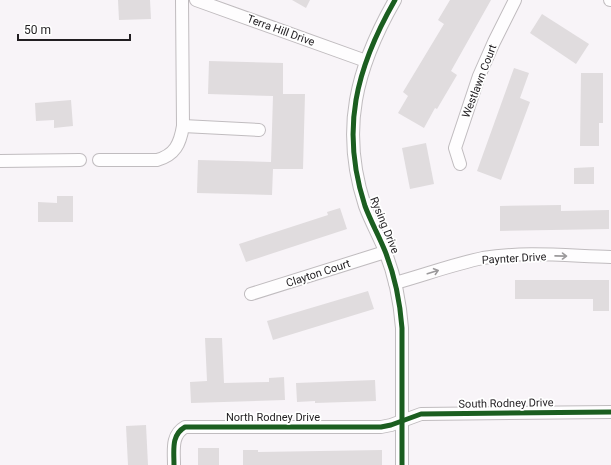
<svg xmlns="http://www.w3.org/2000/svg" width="611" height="465" font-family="Roboto,sans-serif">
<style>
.building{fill:#e0dcde}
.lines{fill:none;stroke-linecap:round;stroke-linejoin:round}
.minor-casing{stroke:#c0bcbf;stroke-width:14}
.minor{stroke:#fefdfe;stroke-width:12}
.cycleway-casing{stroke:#fff;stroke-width:8}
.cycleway{stroke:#1b5e20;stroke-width:5}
.oneway{stroke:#9b999b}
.labels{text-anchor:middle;stroke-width:3.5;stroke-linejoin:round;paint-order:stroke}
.street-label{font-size:11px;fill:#211e21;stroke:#fff}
</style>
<rect width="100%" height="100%" fill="#f8f4f8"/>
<!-- building -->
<g class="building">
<path d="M118,0H150L151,19L119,20Z"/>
<path d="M292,0H310L306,8Z"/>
<path d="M450,0H491L451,71L457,75L437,109L435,108L424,128L398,113L408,96L403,92L444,24L438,20Z"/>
<path d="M542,14L589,44L576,64L530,33Z"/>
<path d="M209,61L283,63V94H305L303,169H273L272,195L197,193L198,160L271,162L273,96L208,94Z"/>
<path d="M514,68L529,73L520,98L530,102L501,180L477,171Z"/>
<path d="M581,73H603V123H599V146H580Z"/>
<path d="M71,100L73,126L54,128V120L36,121L35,103Z"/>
<path d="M426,143L434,184L410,189L402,148Z"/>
<path d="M594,167V184H574V168Z"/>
<path d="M57,196H73V222H38V202L57,203Z"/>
<path d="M561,205V211L609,210V229L500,231V206Z"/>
<path d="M340,208L347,229L246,262L239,244L328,215L327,212Z"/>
<path d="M515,280H609V311H593V299H515Z"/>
<path d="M368,291L374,309L273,340L267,321Z"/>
<path d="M205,338H222L224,383L269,382V378L284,377L285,400L191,403L190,382L207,381Z"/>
<path d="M375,380L376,401L315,403V401L297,402L296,383Z"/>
<path d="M146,425L148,465H128L126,426Z"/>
<rect x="198" y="448" width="21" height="17"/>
<path d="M243,450H258V452L382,450V465H243Z"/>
</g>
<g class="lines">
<!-- minor casing -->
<g class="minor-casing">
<g id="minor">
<path d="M196,0L366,61"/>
<path d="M395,0C356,68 340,130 365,206C371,222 379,236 385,251C395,276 400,302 402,328V465"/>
<path d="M610,0H611"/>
<path d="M183,126L259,130"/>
<path d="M99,160H157C175,155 180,144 183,126L182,0"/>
<path d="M0,161L80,160"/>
<path d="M460,164L455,148L479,76L494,42L515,0"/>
<path d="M395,283C424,275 454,264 483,258C525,251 569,256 611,257"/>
<path d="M251,294L385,252"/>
<path d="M174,465C174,450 171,435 185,427H381L391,425L421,414L611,412"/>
</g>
</g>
<!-- minor -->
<use href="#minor" class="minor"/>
<!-- cycleway casing -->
<g class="cycleway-casing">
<g id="cycleway">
<path d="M395,0C356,68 340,130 365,206C371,222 379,236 385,251C395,276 400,302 402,328V465"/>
<path d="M174,465C174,450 171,435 185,427H381L391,425L421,414L611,412"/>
</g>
</g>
<!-- cycleway -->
<use href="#cycleway" class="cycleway"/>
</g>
<!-- one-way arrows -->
<defs><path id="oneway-shaft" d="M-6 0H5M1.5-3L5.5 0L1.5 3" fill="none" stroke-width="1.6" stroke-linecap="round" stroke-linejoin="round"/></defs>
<g class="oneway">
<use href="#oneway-shaft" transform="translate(561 256) rotate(1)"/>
<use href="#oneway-shaft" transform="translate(433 272) rotate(-17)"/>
</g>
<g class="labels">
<!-- street labels -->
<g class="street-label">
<text transform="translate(281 30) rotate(20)" y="4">Terra Hill Drive</text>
<text transform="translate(479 81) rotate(-69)" y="4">Westlawn Court</text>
<text transform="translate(385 225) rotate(68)" y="4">Rysing Drive</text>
<text transform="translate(514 258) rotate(-3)" y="4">Paynter Drive</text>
<text transform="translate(318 273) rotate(-18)" y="4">Clayton Court</text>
<text transform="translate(506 403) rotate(-1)" y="4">South Rodney Drive</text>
<text x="273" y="421">North Rodney Drive</text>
</g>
</g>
<!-- scale -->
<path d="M18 34v6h112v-6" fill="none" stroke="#211e21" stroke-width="2"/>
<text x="24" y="34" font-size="12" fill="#211e21" stroke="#ffffff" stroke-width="3" paint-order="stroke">50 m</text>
</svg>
